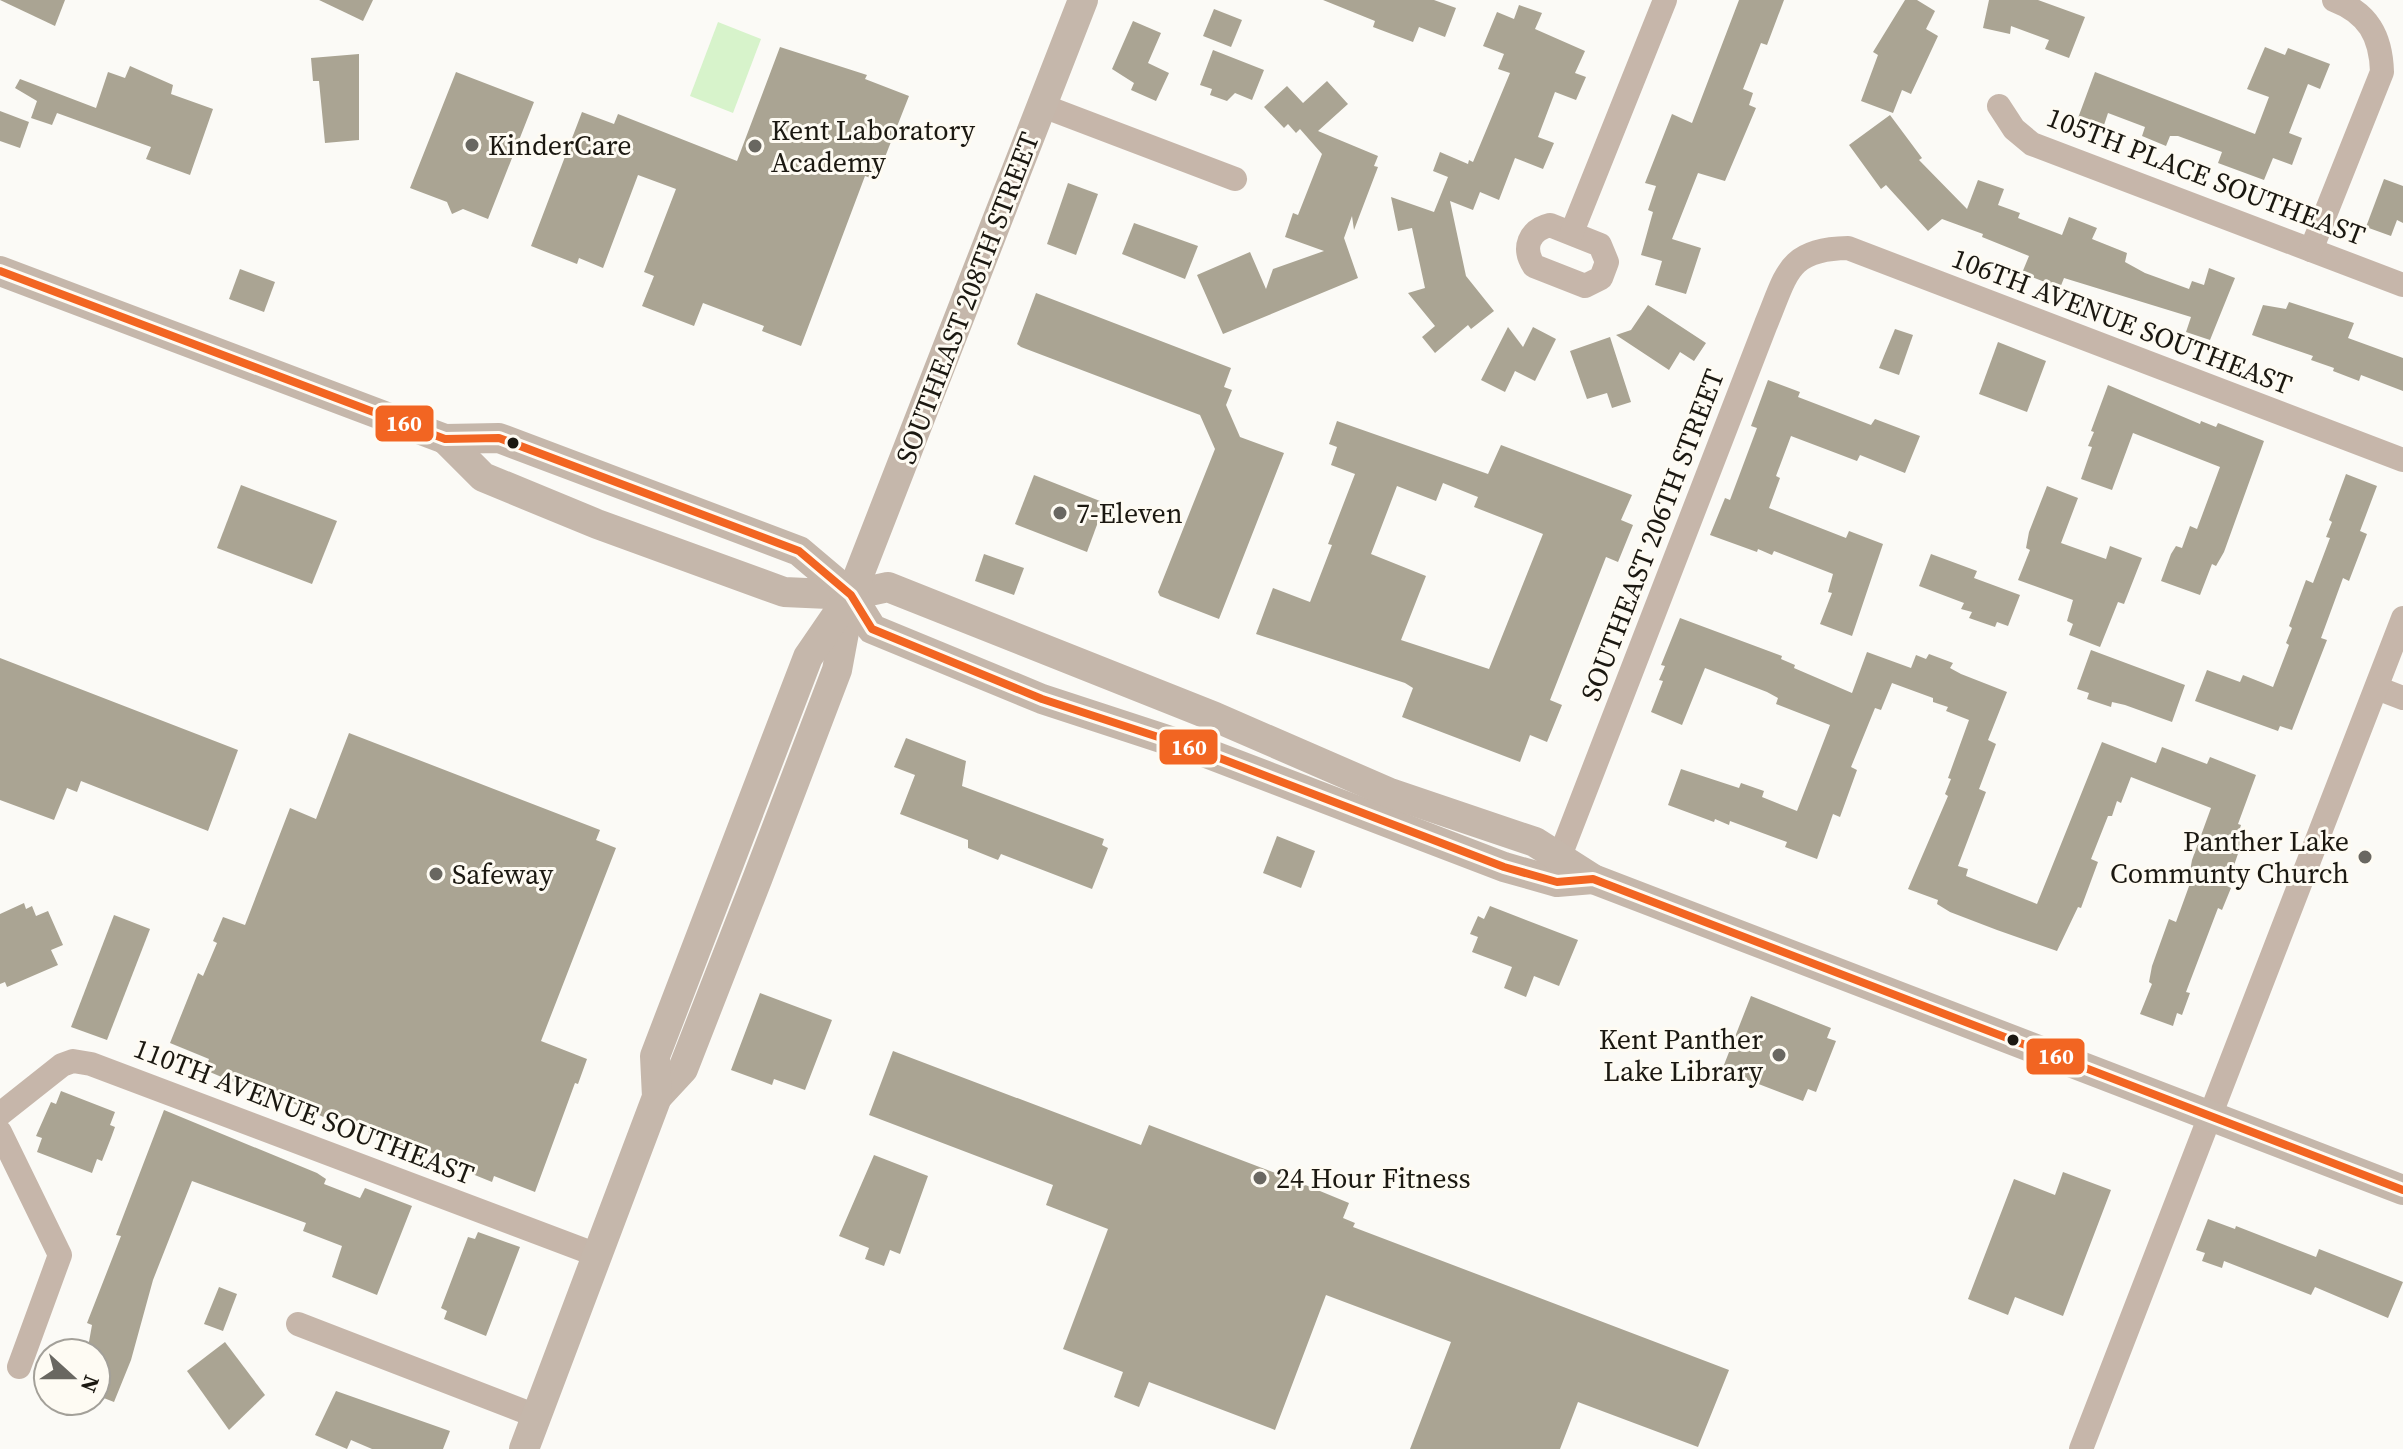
<svg xmlns="http://www.w3.org/2000/svg" width="2403" height="1449" font-family="'Source Serif 4',serif">
<style>
.green{fill:#d7f3cb}
.building{fill:#aaa493;fill-rule:evenodd}
.lines{fill:none;stroke-linecap:round;stroke-linejoin:round}
.minor{stroke:#c6b6aa;stroke-width:24}
.major{stroke:#c5b7ab;stroke-width:30}
.bus-1-casing{stroke:#fefbf3;stroke-width:14}
.bus-1{stroke:#f26522;stroke-width:8}
.poi-dot{fill:#696761;stroke:#fefbf3;stroke-width:3}
.bus-dot{fill:#1b1811;stroke:#fefbf3;stroke-width:3}
.labels{text-anchor:middle;stroke-width:6;stroke-linejoin:round;paint-order:stroke}
.poi-label{font-size:28px;fill:#1b1811;stroke:#fefbf3;text-anchor:start}
.street-label{font-size:28px;fill:#1b1811;stroke:#fefbf3}
.line-badge{stroke:#fefbf3;stroke-width:3}
.badge-label{font-size:22px;text-anchor:middle;font-weight:bold;fill:#fff}
</style>
<rect width="100%" height="100%" fill="#fbfaf6"/>
<!-- green -->
<path class="green" d="M718,22L761,39L733,113L690,96Z"/>
<!-- building -->
<g class="building">
<path d="M0,0H65L55,26Z"/>
<path d="M319,0H373L363,21Z"/>
<path d="M1323,0H1434L1456,8L1445,37L1419,27L1413,42L1373,27L1375,21Z"/>
<path d="M1739,0H1784L1767,45L1761,43L1743,89L1753,93L1749,105L1756,108L1725,181L1698,173L1672,239L1701,248L1686,294L1655,285L1662,261L1641,255L1653,212L1648,210L1656,186L1645,183L1672,114L1692,123Z"/>
<path d="M1905,0H1917L1935,11L1926,29L1938,36L1911,94L1902,90L1893,113L1861,101L1878,55L1873,52Z"/>
<path d="M1989,0H2038L2085,17L2069,58L2045,49L2049,40L2011,26L2010,34L1983,28Z"/>
<path d="M1519,5L1542,13L1535,29L1585,51L1575,73L1586,77L1576,100L1555,92L1538,137L1554,143L1543,169L1515,158L1499,200L1480,192L1473,210L1450,201L1466,276L1494,311L1471,329L1468,325L1435,353L1422,337L1435,326L1408,293L1425,288L1412,228L1398,231L1391,197L1434,212L1448,177L1433,171L1440,152L1468,164L1469,160L1473,162L1510,73L1498,69L1504,54L1483,46L1497,12L1514,19Z"/>
<path d="M1214,9L1242,20L1231,47L1203,36Z"/>
<path d="M1133,21L1161,33L1148,63L1169,73L1156,101L1131,90L1134,83L1112,69Z"/>
<path d="M780,47L867,75L865,79L909,96L876,180L865,176L801,346L762,331L764,326L703,303L694,326L642,306L654,276L644,272L676,189L638,175L603,268L579,258L577,264L531,246L582,112L614,124L618,114L737,161Z"/>
<path d="M2265,47L2285,55L2288,48L2330,64L2320,89L2308,84L2289,133L2302,138L2292,165L2273,158L2264,180L2218,163L2222,152L2178,136H2170L2166,146L2142,136L2145,127L2108,113L2103,128L2078,118L2095,72L2255,134L2269,97L2247,89Z"/>
<path d="M1213,50L1264,70L1252,100L1235,93L1227,101L1210,95L1212,89L1200,85Z"/>
<path d="M359,54V140L325,143L319,81H313L311,58Z"/>
<path d="M130,66L173,85L171,94L213,109L190,175L146,159L151,147L57,113L52,125L31,118L37,101L15,88L20,79L96,108L108,72L125,78Z"/>
<path d="M456,72L534,102L488,219L463,209L452,214L447,202L410,188Z"/>
<path d="M1327,81L1348,104L1318,131L1378,156L1374,166L1378,167L1354,230L1352,216L1344,238L1358,278L1223,334L1197,275L1250,252L1266,289L1273,269L1324,251L1285,237L1293,213L1298,215L1322,154L1300,129L1296,133L1288,124L1284,128L1264,107L1287,86L1303,103Z"/>
<path d="M0,111L29,122L20,148L0,141Z"/>
<path d="M1890,115L1922,158L1919,160L1967,209L1978,180L2004,189L1998,205L2020,213L2018,218L2062,235L2069,217L2097,228L2092,239L2127,253L2125,262L2145,273L2189,289L2192,281L2204,285L2209,268L2235,278L2210,340L2186,332L2191,317L2064,278L2060,288L2022,273L2029,256L1982,237L1983,234L1942,219L1928,231L1886,185L1881,189L1849,145Z"/>
<path d="M2384,179L2403,186V223L2397,220L2391,236L2366,227Z"/>
<path d="M1068,183L1098,194L1076,255L1047,244Z"/>
<path d="M1134,223L1198,246L1185,279L1122,254Z"/>
<path d="M240,269L275,282L264,312L229,299Z"/>
<path d="M1036,293L1231,368L1224,387L1232,390L1226,405L1240,437L1284,453L1219,619L1160,596L1158,592L1215,449L1200,415L1021,347L1017,344Z"/>
<path d="M2289,302L2354,323L2348,338L2403,358V391L2361,375L2359,381L2333,371L2334,368L2311,360L2313,356L2252,335L2263,305L2286,309Z"/>
<path d="M1648,305L1706,343L1694,361L1680,352L1669,370L1616,335L1631,330Z"/>
<path d="M1508,327L1523,347L1533,327L1556,339L1535,381L1515,371L1505,392L1481,380Z"/>
<path d="M1895,329L1913,335L1899,375L1879,368Z"/>
<path d="M1610,337L1631,402L1612,408L1607,393L1587,399L1570,351Z"/>
<path d="M1998,342L2046,361L2027,412L1979,394Z"/>
<path d="M1768,380L1800,392L1798,397L1871,425L1875,419L1920,436L1905,473L1860,455L1857,461L1791,436L1776,476L1780,478L1769,508L1846,538L1849,531L1883,544L1852,636L1820,624L1832,593L1828,592L1833,574L1774,551L1772,555L1758,549L1757,552L1710,535L1725,498L1730,500L1757,428L1751,426Z"/>
<path d="M2108,385L2200,424L2201,421L2216,427L2218,423L2264,441L2224,552L2216,566L2212,564L2200,595L2161,581L2171,554L2176,546L2182,548L2190,526L2197,529L2220,467L2133,433L2112,490L2081,479L2092,447L2088,446L2094,432L2091,431Z"/>
<path d="M1337,421L1488,474L1501,445L1632,495L1621,520L1633,525L1618,562L1606,557L1550,700L1562,705L1547,742L1530,735L1520,762L1402,717L1413,688L1405,683L1256,634L1273,588L1310,602L1332,545L1328,544L1355,474L1331,465L1337,447L1329,444ZM1443,483L1478,497L1474,507L1543,534L1489,669L1401,640L1426,576L1371,554L1397,486L1436,501Z"/>
<path d="M2346,474L2377,486L2360,531L2367,534L2349,581L2343,578L2321,638L2327,640L2292,730L2280,726L2278,731L2195,701L2207,670L2240,682L2243,675L2273,687L2289,645L2286,643L2292,628L2289,626L2306,580L2313,583L2330,538L2326,537L2332,522L2329,520Z"/>
<path d="M1034,475L1105,503L1087,552L1015,524Z"/>
<path d="M241,485L337,521L312,584L217,548Z"/>
<path d="M2047,486L2078,498L2061,543L2106,559L2110,546L2142,558L2124,604L2118,602L2100,647L2069,635L2073,624L2067,621L2073,600L2018,580L2030,550L2026,548L2029,532Z"/>
<path d="M984,554L1024,568L1014,595L975,581Z"/>
<path d="M1931,554L1977,571L1974,578L2020,595L2008,626L1997,622L1995,627L1969,618L1972,612L1961,609L1964,603L1919,586Z"/>
<path d="M1680,618L1782,656L1781,659L1795,665L1794,668L1852,693L1867,652L1911,668L1916,655L1926,659L1929,654L1953,663L1950,668L1961,674L2007,692L1988,740L1996,744L1979,789L1986,792L1958,866L1968,869L1966,876L2037,904L2102,742L2156,763L2162,747L2207,764L2210,757L2256,775L2238,824L2241,825L2237,838L2243,839L2227,886L2231,888L2222,910L2218,908L2186,992L2190,993L2182,1015L2177,1013L2173,1026L2140,1014L2152,984L2149,982L2152,966L2169,919L2176,922L2192,878L2189,877L2192,860L2211,808L2131,777L2121,803L2117,801L2112,816H2108L2091,859L2098,862L2081,908L2078,907L2057,951L1997,930L1950,912L1937,904L1938,900L1908,889L1948,796L1945,794L1951,779L1948,778L1969,720L1946,711L1948,707L1933,702V698L1892,683L1881,710L1875,708L1851,767L1857,770L1840,817L1833,814L1817,859L1785,847L1787,842L1730,821L1729,825L1715,819L1714,822L1668,805L1681,769L1739,788L1741,783L1764,791L1762,797L1797,811L1830,725L1776,704L1778,698L1767,692L1705,668L1682,725L1651,712L1663,681L1659,680L1665,666L1661,665Z"/>
<path d="M2091,650L2185,685L2172,722L2125,705L2112,702L2111,707L2087,699L2089,693L2077,689Z"/>
<path d="M0,658L238,750L208,831L81,781L77,792L67,788L54,820L0,800Z"/>
<path d="M349,733L600,830L596,840L616,848L541,1041L587,1059L578,1084L575,1083L535,1192L494,1176L492,1182L455,1167L456,1162L410,1145L408,1150L368,1133L369,1128L334,1114L330,1120L245,1081L243,1086L205,1070L209,1059L170,1043L198,973L203,976L217,943L213,941L223,917L245,925L290,808L316,819Z"/>
<path d="M906,738L966,761L962,786L1104,839L1102,845L1108,848L1092,889L1001,854L998,860L968,848V840L900,814L915,775L894,767Z"/>
<path d="M1277,836L1315,851L1301,888L1263,873Z"/>
<path d="M24,903L26,909L32,906L36,916L48,911L63,945L51,950L58,965L7,987L5,982L0,984V914Z"/>
<path d="M1490,906L1578,940L1559,986L1534,976L1526,997L1504,988L1512,967L1472,952L1478,937L1470,934L1478,916L1484,919Z"/>
<path d="M114,915L150,929L107,1040L71,1027Z"/>
<path d="M760,993L832,1020L805,1090L774,1079L772,1085L731,1070Z"/>
<path d="M1751,996L1831,1028L1827,1038L1836,1041L1816,1092L1808,1089L1803,1101L1722,1070Z"/>
<path d="M893,1051L1141,1145L1149,1125L1286,1177L1349,1203L1343,1218L1355,1223L1353,1227L1729,1370L1698,1447L1578,1402L1560,1449H1410L1451,1342L1326,1295L1275,1430L1149,1382L1139,1407L1114,1397L1123,1372L1063,1349L1108,1229L1046,1205L1053,1185L869,1115Z"/>
<path d="M61,1091L115,1112L110,1125L115,1127L111,1138L102,1161L97,1159L92,1173L37,1152L42,1138L36,1136L51,1102L56,1104Z"/>
<path d="M164,1110L317,1173L326,1179L324,1184L360,1198L365,1188L412,1206L377,1295L332,1277L342,1246L303,1231L306,1223L192,1181L153,1280L131,1360L114,1402L96,1395V1353H87L92,1325L87,1323L121,1236L116,1235Z"/>
<path d="M874,1155L928,1176L900,1254L890,1250L884,1266L865,1259L869,1248L839,1236Z"/>
<path d="M2063,1172L2111,1190L2063,1316L2015,1297L2008,1315L1968,1299L2014,1179L2055,1195Z"/>
<path d="M2208,1219L2235,1229L2236,1226L2316,1257L2319,1249L2403,1282L2388,1318L2315,1287L2311,1295L2224,1261L2222,1268L2202,1261L2205,1253L2196,1250Z"/>
<path d="M478,1232L520,1247L486,1336L444,1319L447,1311L441,1308L468,1237L475,1239Z"/>
<path d="M219,1287L237,1294L223,1331L204,1324Z"/>
<path d="M225,1342L265,1395L229,1430L187,1371Z"/>
<path d="M336,1391L450,1431L443,1449H372L351,1440L347,1449L315,1435Z"/>
</g>
<g class="lines">
<!-- minor -->
<g class="minor">
<path d="M1043,106L1235,179"/>
<path d="M1999,106L2014,129L2032,144L2403,285"/>
<path d="M1550,225L1600,245L1607,262L1601,278L1585,286L1534,266C1522,248 1529,230 1550,225Z"/>
<path d="M1572,232L1665,0"/>
<path d="M2311,250L2382,72C2381,36 2368,13 2334,0"/>
<path d="M2377,688L2403,698"/>
<path d="M1560,856L1766,324C1787,274 1787,249 1848,248L2403,460"/>
<path d="M0,1114L62,1065L73,1061L91,1064L597,1255"/>
<path d="M0,1132L60,1255L19,1367"/>
<path d="M298,1324L536,1416"/>
<path d="M2081,1449L2403,618"/>
</g>
<!-- major -->
<g class="major">
<path d="M0,271L445,439L499,438L799,551L851,595L872,629L1042,699L1201,751L1504,867L1557,882L1593,879"/>
<path d="M445,439L483,477L597,524L784,592L851,595L888,587L1215,717L1390,793L1535,842L1593,879L2403,1190"/>
<path d="M657,1097L683,1069L758,877L837,670L851,595L1083,0"/>
<path d="M524,1449L657,1097L655,1056L808,657L845,603"/>
</g>
<!-- bus-1 casing -->
<g class="bus-1-casing">
<path id="bus-1" d="M0,271L445,439L499,438L799,551L851,595L872,629L1042,699L1201,751L1504,867L1557,882L1593,879L2403,1190"/>
</g>
<!-- bus-1 -->
<use href="#bus-1" class="bus-1"/>
</g>
<!-- markers -->
<g class="poi-dot">
<circle cx="472" cy="145" r="8"/>
<circle cx="755" cy="146" r="8"/>
<circle cx="1060" cy="513" r="8"/>
<circle cx="2365" cy="857" r="8"/>
<circle cx="436" cy="874" r="8"/>
<circle cx="1779" cy="1055" r="8"/>
<circle cx="1260" cy="1178" r="8"/>
</g>
<g class="bus-dot">
<circle cx="513" cy="443" r="7"/>
<circle cx="2013" cy="1040" r="7"/>
</g>
<g class="labels">
<!-- poi labels -->
<g class="poi-label">
<text x="771" y="140">Kent Laboratory<tspan x="771" dy="32">Academy</tspan></text>
<text x="488" y="155">KinderCare</text>
<text x="1076" y="523">7-Eleven</text>
<text x="2349" y="851" text-anchor="end">Panther Lake<tspan x="2349" dy="32">Communty Church</tspan></text>
<text x="452" y="884">Safeway</text>
<text x="1763" y="1049" text-anchor="end">Kent Panther<tspan x="1763" dy="32">Lake Library</tspan></text>
<text x="1276" y="1188">24 Hour Fitness</text>
</g>
<!-- street labels -->
<g class="street-label">
<text transform="translate(2206 176) rotate(21)" y="10">105TH PLACE SOUTHEAST</text>
<text transform="translate(967 298) rotate(-69)" y="10">SOUTHEAST 208TH STREET</text>
<text transform="translate(2122 321) rotate(21)" y="10">106TH AVENUE SOUTHEAST</text>
<text transform="translate(1652 535) rotate(-69)" y="10">SOUTHEAST 206TH STREET</text>
<text transform="translate(304 1111) rotate(21)" y="10">110TH AVENUE SOUTHEAST</text>
</g>
</g>
<g class="line-badge">
<rect x="374" y="404" width="61" height="39" rx="8" fill="#f26522"/>
<rect x="1158" y="728" width="61" height="38" rx="8" fill="#f26522"/>
<rect x="2025" y="1037" width="61" height="39" rx="8" fill="#f26522"/>
</g>
<g class="badge-label">
<text x="404" y="431">160</text>
<text x="1189" y="755">160</text>
<text x="2056" y="1064">160</text>
</g>
<!-- north arrow -->
<g transform="translate(72 1377) rotate(111)"><circle r="38" fill="#fefbf3" stroke="#a3a099" stroke-width="2"/>
<path d="M0-6L14 30L0 20L-14 30Z" fill="#696761"/>
<text y="-12" font-size="22" font-weight="bold" text-anchor="middle" fill="#1b1811">N</text>
</g>
</svg>
